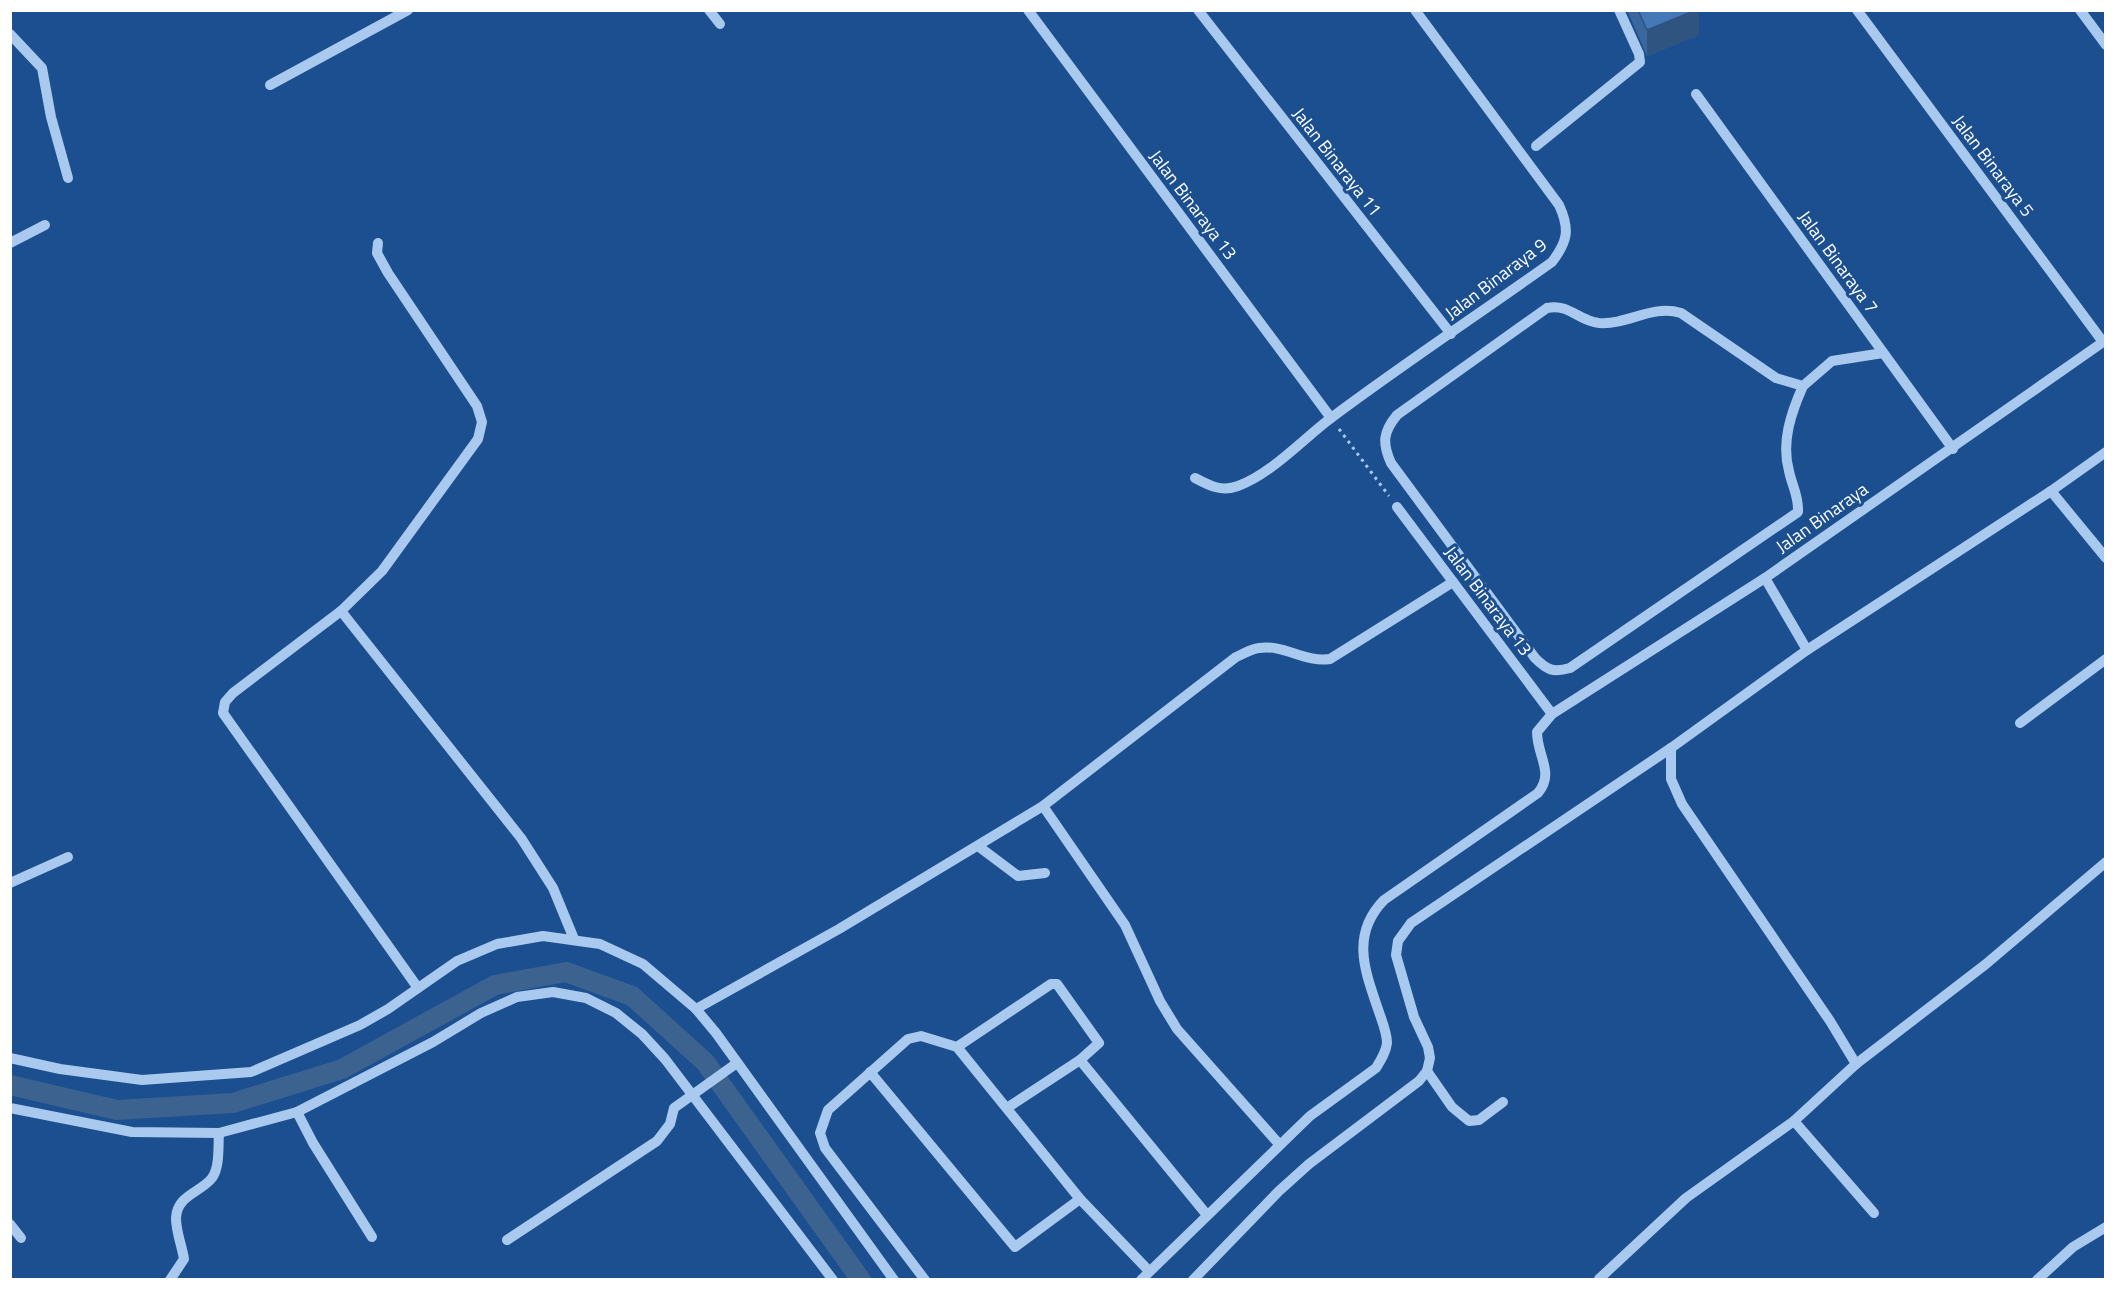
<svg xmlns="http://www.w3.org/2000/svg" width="2116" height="1290" font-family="'Titillium Web',sans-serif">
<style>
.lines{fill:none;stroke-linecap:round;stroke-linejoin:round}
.canal{stroke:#3c6290;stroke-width:20}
.path{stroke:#a9c9ee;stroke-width:3;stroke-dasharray:3 4.5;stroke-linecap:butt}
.minor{stroke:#a9c9ee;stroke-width:10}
.wall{fill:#3a679d}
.shaded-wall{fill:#305480}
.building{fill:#4478b7;stroke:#305480;stroke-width:1.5}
.labels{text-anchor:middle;stroke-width:6;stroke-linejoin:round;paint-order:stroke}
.street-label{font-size:18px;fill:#fff;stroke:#1b4f8f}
</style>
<rect width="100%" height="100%" fill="#1b4f8f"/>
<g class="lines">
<!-- canal -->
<path class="canal" d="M10,1085L117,1110L233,1103L342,1069L495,985L566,972L632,996L705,1062L861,1280"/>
<!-- path -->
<path class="path" d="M1339,429L1389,496"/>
<!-- minor -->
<g class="minor">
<path d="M709,10L720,24"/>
<path d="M1028,10L1331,418"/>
<path d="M1198,10L1451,334"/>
<path d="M1857,10L2103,342"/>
<path d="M2080,10L2106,45"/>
<path d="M10,34L42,68L51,117L68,178"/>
<path d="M270,85L408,10"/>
<path d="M1696,94L1953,449"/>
<path d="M1536,146L1640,62L1639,54L1619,10"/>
<path d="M10,243L45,225"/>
<path d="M378,243L377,253L388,273L477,406L482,422L478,439L382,571L341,611L233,693L225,702L223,713L418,988"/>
<path d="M1803,386C1791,413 1781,442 1789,471C1792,486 1799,496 1798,512L1570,668C1553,673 1547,670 1535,658L1391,463C1382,443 1383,432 1397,415L1547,308C1569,303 1578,321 1599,323C1628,325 1652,304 1681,313L1776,378L1803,386L1832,361L1883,353"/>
<path d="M1195,478C1210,486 1222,492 1238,486C1271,474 1303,439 1331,418C1403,364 1479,314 1552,262C1568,241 1570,229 1559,205L1415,10"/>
<path d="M2051,491L2106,558"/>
<path d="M1397,507L1552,714"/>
<path d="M341,611L521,838L553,888L574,939"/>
<path d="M1807,650L2051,491L2106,452"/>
<path d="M2020,723L2106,659"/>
<path d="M1043,806L1125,925L1160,1001L1177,1029L1279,1144"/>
<path d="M978,846L1018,876L1045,873"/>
<path d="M10,883L68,857"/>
<path d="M696,1009L839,929L1043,806L1236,657C1243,654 1251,649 1259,648C1284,644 1305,663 1330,659L1453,582"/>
<path d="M957,1047L1051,984H1057L1099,1043L1080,1060L1007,1108"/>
<path d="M10,1058L60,1069L142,1080L251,1072L360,1025L388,1009L457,961L497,944L543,936L600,944L643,964L696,1009L716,1033L894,1280"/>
<path d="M1080,1060L1207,1215"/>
<path d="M1856,1064L1986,964L2106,862"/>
<path d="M1427,1071L1452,1107L1469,1121L1479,1120L1503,1102"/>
<path d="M870,1072L1015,1247L1080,1199"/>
<path d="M10,1108L132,1132L219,1133L297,1112L433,1042L481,1013L517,997L553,992L586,998L616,1013L642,1034L665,1059L833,1280"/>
<path d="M297,1112L313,1143L372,1237"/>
<path d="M1794,1121L1874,1213"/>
<path d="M10,1224L21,1238"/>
<path d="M507,1240L657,1141L670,1124L674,1108L737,1063"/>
<path d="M1599,1279L1686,1198L1794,1121L1856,1064L1830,1021L1682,804L1671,779V748"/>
<path d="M170,1280L184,1259C182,1246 176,1232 176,1218C177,1195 200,1193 212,1178C220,1167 218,1147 219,1133"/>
<path d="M925,1280L825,1148L820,1133L828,1110L908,1039L921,1036L957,1047L1080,1199L1149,1271"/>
<path d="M1141,1280L1310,1116L1376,1068C1381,1060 1386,1052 1387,1043C1387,1033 1382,1021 1379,1012C1365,971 1350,935 1384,900L1538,793C1555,773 1537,756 1537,732L1552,714L1765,578L2106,340"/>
<path d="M1193,1280L1279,1191L1309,1164L1419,1081L1427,1071L1430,1058L1428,1047L1414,1017L1396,955L1398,941L1411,923L1671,748L1807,650L1765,578"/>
<path d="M2037,1280L2073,1247L2106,1227"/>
</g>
</g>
<!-- wall -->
<path class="wall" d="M1627,10H1699V35L1647,56Z"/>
<!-- shaded-wall -->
<path class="shaded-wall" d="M1696,10H1699V35L1647,56V30Z"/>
<!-- building -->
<path class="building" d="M1638,10H1696L1647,30Z"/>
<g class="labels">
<!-- street labels -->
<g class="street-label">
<text transform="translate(1337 162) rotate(52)" y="6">Jalan Binaraya 11</text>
<text transform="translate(1993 166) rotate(53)" y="6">Jalan Binaraya 5</text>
<text transform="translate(1193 205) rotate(53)" y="6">Jalan Binaraya 13</text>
<text transform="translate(1838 262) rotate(54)" y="6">Jalan Binaraya 7</text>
<text transform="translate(1496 279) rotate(-37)" y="6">Jalan Binaraya 9</text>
<text transform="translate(1822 518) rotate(-35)" y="6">Jalan Binaraya</text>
<text transform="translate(1488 601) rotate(53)" y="6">Jalan Binaraya 13</text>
</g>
</g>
<!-- border -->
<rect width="2116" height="1290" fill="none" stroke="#ffffff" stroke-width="24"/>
</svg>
